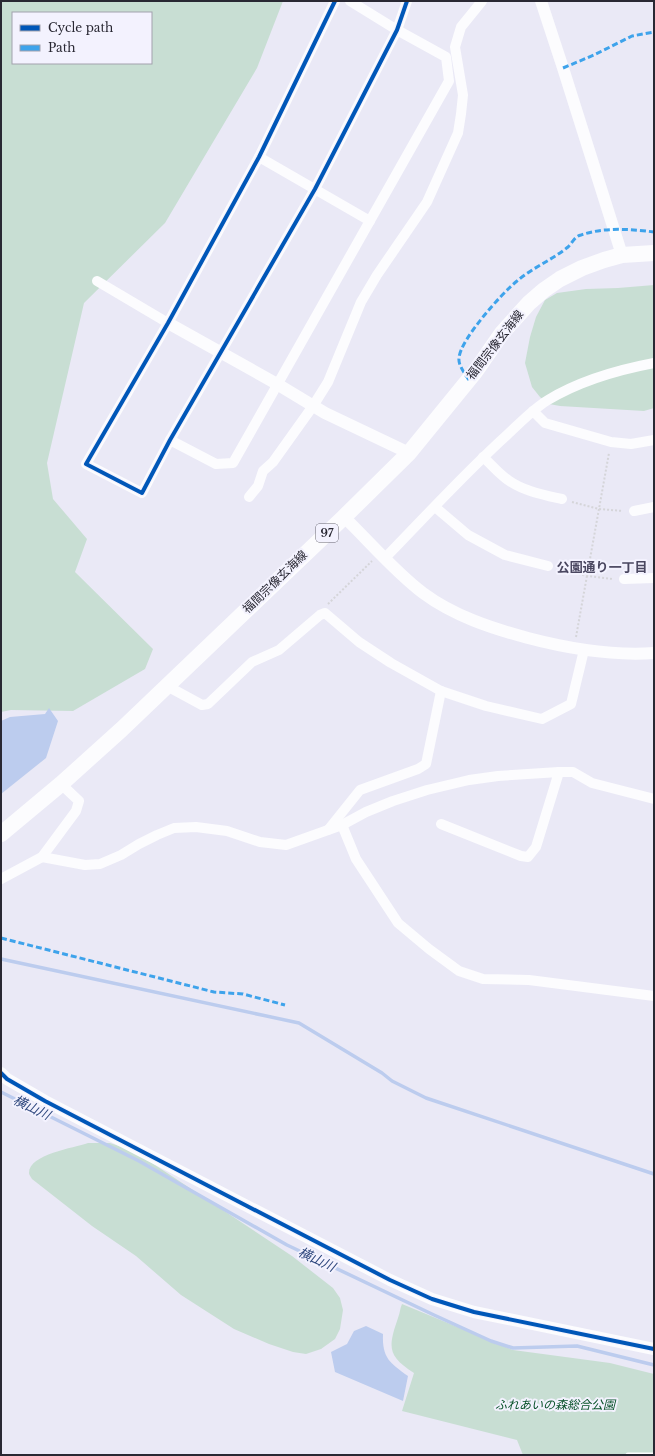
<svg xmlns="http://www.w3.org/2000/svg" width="655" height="1456" font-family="'Libre Baskerville','Noto Sans JP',serif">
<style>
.green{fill:#c8ded3;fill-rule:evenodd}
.water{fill:#bcccee}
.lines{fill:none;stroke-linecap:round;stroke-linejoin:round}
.stream{stroke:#bcccee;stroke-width:3.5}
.path{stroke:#d5d5d9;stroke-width:2;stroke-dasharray:2 2;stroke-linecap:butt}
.service{stroke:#fcfcfe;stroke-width:5}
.minor{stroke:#fcfcfe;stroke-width:10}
.tertiary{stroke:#fcfcfe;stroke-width:12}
.primary{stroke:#fcfcfe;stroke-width:16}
.quiet{stroke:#3ea3eb;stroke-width:3;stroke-dasharray:6 3;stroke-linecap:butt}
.cycleway-casing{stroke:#f3f2fe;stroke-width:6}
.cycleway{stroke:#0057b8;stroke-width:4}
.labels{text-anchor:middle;stroke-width:4;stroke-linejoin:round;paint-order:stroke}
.shield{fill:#f3f2fe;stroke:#666570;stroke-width:1}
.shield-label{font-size:11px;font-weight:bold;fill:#292833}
.street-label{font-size:12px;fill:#292833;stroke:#f3f2fe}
.park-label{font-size:12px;font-style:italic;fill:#065128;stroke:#f3f2fe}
.neighbourhood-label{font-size:13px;font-weight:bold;fill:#4a4760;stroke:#f3f2fe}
.water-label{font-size:13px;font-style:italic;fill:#2e477d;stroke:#f3f2fe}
</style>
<rect width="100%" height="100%" fill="#eae9f6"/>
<!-- green -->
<g class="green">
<path d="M1,1H283L257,68L165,223L84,303L47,463L53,499L87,539L75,572L153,649L145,669L73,711L11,710L1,712ZM13,13H151V63H13Z"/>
<path d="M654,285V408L644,411L560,406L549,404L540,397L532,387L525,363L530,337L536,317L545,300L557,293L586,289L618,288Z"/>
<path d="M88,1143H110L134,1151L292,1256L333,1288L340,1298L343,1310L340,1329L335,1339L321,1349L306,1354L293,1352L269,1344L234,1329L181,1295L136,1256L92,1226L32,1179C31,1177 29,1175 29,1173C29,1154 74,1148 88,1143Z"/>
<path d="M402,1304L513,1350L610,1363L654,1374V1455H523L517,1440L402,1411L414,1373C387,1356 388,1347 398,1318C400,1313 400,1308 402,1304Z"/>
</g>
<!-- water -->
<g class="water">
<path d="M49,708L58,721L46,758L1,794V721L10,717L45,714Z"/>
<path d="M366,1326L383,1334C382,1358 390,1363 408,1376L403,1401L335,1372L331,1352L347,1344L354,1331Z"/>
</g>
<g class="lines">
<!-- stream -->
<g class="stream">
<path d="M1,959L299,1023L382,1073L392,1081L426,1098L654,1174"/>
<path d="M1,1092L139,1161L287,1245L434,1315L491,1341L513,1348L577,1346L654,1365"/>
</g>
<!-- path -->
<g class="path">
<path d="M572,502L599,509L623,511"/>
<path d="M559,569L587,576L613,579"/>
<path d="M328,604L372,561"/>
<path d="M576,637L609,453"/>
</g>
<!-- service -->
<path class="service" d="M628,1455H654"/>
<!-- minor -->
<g class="minor">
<path d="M335,1L259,157L168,323L86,464L142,493L170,440L315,189L397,30L407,1"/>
<path d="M259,157L370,221"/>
<path d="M97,281L168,323"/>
<path d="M533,411L545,423L611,442L631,444L654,440"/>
<path d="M170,440L216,464L233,463L449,81L446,57L397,30L350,1"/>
<path d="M483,457C491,464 499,474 508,480C523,491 544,495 562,499"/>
<path d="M249,497L258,486L263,471L273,462L313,406L328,382L361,302L377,275L427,202L458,133L461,114L463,95L455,47L461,27L482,1"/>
<path d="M435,507L468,535L505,555L548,566"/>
<path d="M634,511L654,507"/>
<path d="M385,558C425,517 464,474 507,435C520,423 533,409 548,400C581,380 617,370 654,363"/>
<path d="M624,579L654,578"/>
<path d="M167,686L202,705L208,704L252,662L279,650L320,615L325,613L359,642L391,663L441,691L486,706L542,719L571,704L584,650"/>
<path d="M441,824L521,856L528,857L536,847L559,772"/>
<path d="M342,825L356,859L398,923L429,949L459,971L483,979L529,980L654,996"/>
<path d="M328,830L360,790L418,769L426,764L441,691"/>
<path d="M42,857L85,865L100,864L121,855L139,844L157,835L174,828L196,827L227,831L260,842L286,845L342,825L366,812L393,801L427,790L469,780L498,776L559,772H573L592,783L654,799"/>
<path d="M1,879L42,857L76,811L79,801L61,784"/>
</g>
<!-- tertiary -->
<g class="tertiary">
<path d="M541,1L563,68L622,255"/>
<path d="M168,323L277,384L325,413L409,453"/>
<path d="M344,517C370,542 394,571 423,593C454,616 491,628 528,638C570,649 611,656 654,653"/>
<path d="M1,1073L7,1079L45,1101L247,1206L390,1280L432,1299L474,1312L654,1349"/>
</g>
<!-- primary -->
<path class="primary" d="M1,834L61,784L122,729L344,517L409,453L475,372L502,333L529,303L544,290L560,279L582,268L604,260L622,255L654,253"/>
<!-- quiet -->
<g class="quiet">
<path d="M563,68L594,55L632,36L654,32"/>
<path d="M469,380C465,374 458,365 459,358C460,340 502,293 517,281C532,268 552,260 568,247C572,243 575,236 581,235C604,227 631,229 654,232"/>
<path d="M1,938L214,992L243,994L285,1005"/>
</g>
<!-- cycleway casing -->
<g class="cycleway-casing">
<g id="cycleway">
<path d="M335,1L259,157L168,323L86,464L142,493L170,440L315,189L397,30L407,1"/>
<path d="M1,1073L7,1079L45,1101L247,1206L390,1280L432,1299L474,1312L654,1349"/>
</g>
</g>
<!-- cycleway -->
<use href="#cycleway" class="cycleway"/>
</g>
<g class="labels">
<!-- shield labels -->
<rect class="shield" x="316" y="524" width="22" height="18" rx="3"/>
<g class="shield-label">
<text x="327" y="537">97</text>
</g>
<!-- street labels -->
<g class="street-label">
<text transform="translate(495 345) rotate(-52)" y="4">福間宗像玄海線</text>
<text transform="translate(275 582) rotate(-44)" y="4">福間宗像玄海線</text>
</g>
<!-- park labels -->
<g class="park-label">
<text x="555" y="1409">ふれあいの森総合公園</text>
</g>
<!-- neighbourhood labels -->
<g class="neighbourhood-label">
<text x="602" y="572">公園通り一丁目</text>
</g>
<!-- water labels -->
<g class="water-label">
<text transform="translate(32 1107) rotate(26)" y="5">横山川</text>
<text transform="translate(317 1259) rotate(25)" y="5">横山川</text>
</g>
</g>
<!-- border -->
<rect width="655" height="1456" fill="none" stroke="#292833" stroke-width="4"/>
<!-- legend -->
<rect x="12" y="12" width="140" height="52" fill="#f3f2fe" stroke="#a2a1ad"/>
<rect x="20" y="25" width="20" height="6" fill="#0057b8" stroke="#a2a1ad"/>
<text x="48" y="32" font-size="12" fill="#292833">Cycle path</text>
<rect x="20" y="45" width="20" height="6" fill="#3ea3eb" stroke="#a2a1ad"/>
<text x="48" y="52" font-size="12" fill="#292833">Path</text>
</svg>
